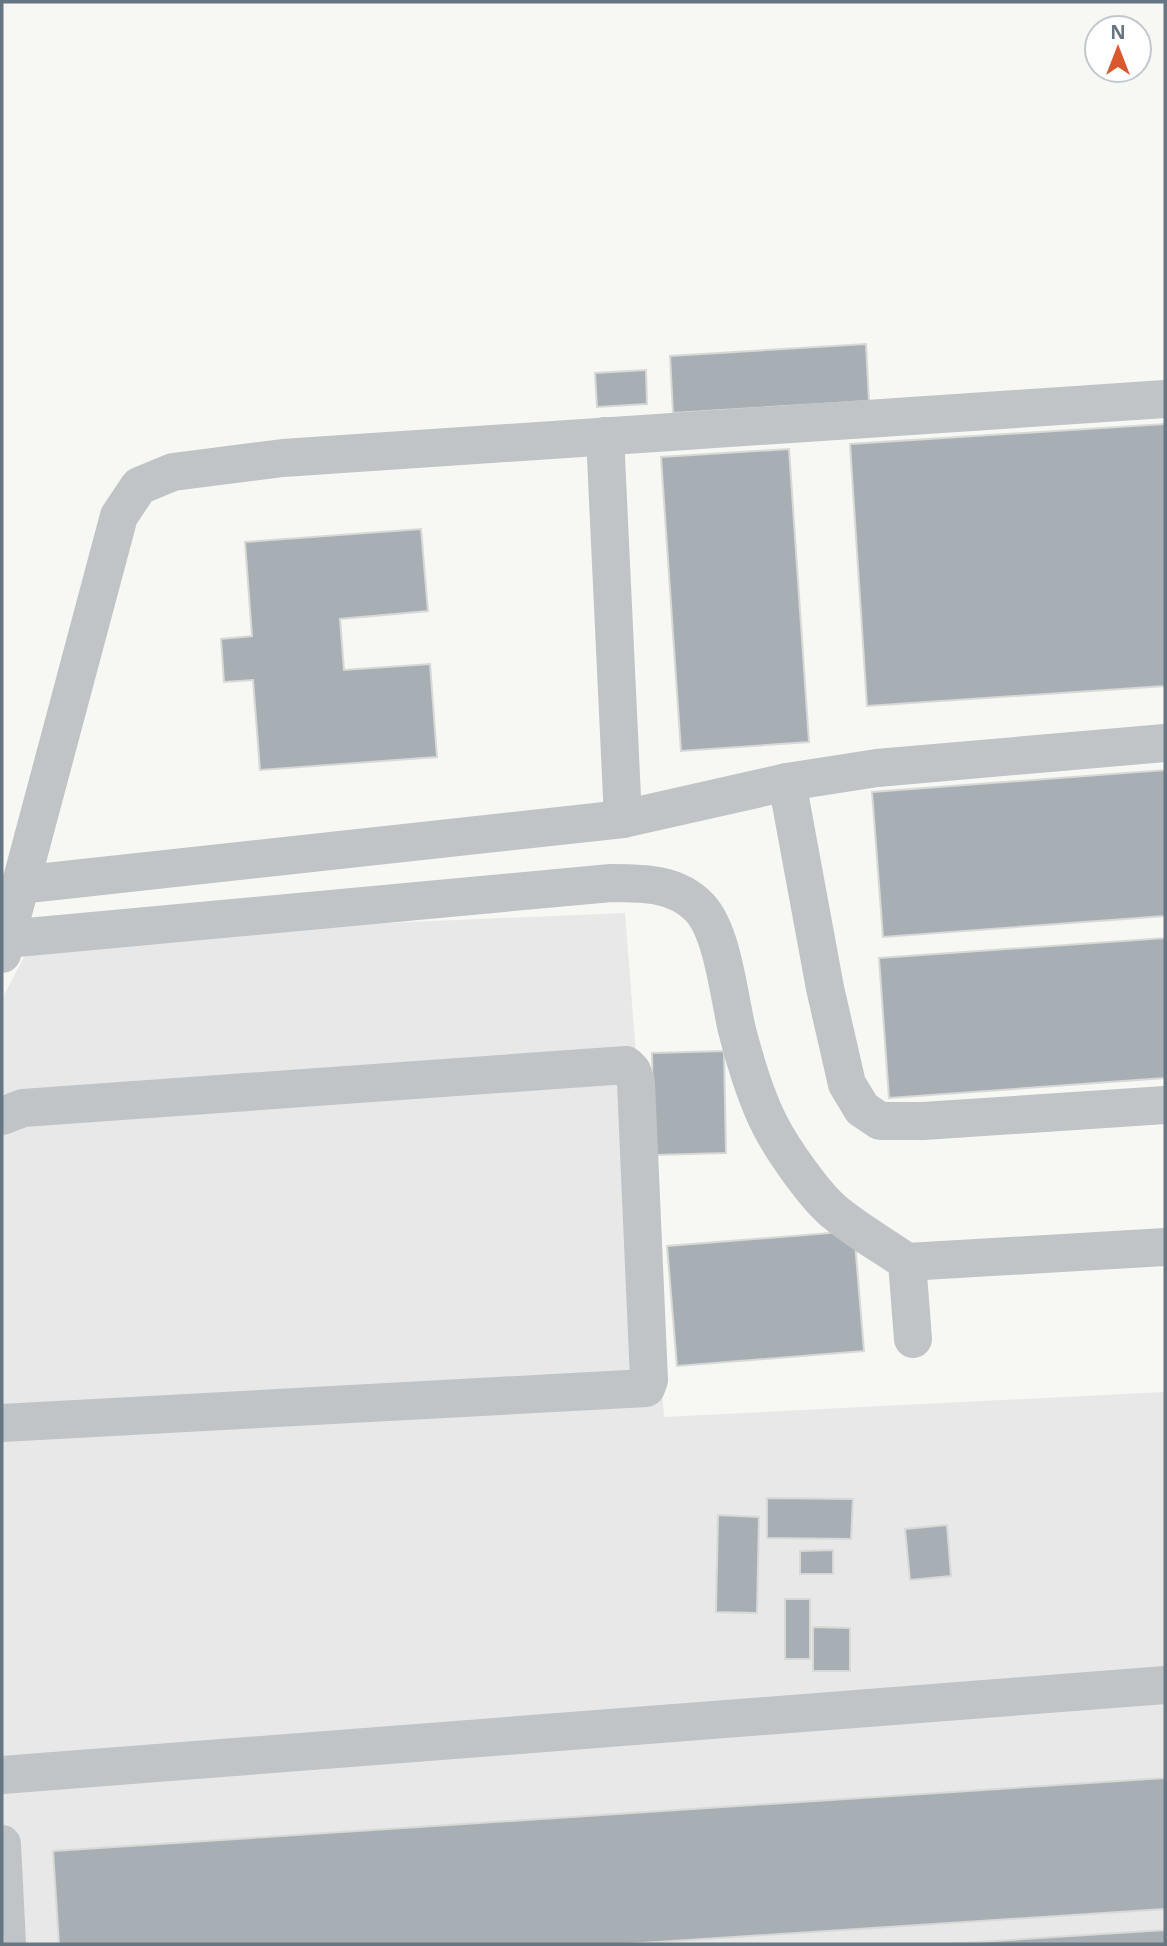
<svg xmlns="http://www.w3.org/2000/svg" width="1167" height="1946" font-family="'Noto Sans',sans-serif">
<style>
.built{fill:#e7e8e7}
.building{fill:#a7afb4;stroke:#d8d8d6;stroke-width:2}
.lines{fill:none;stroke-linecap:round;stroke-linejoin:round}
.minor{stroke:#c0c4c7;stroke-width:38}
</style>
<rect width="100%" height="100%" fill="#f7f7f4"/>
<!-- built -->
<path class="built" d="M625,913L664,1417L1165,1392V1944H2V999L34,938Z"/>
<!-- building -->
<g class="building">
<path d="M866,344L869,401L673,413L670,356Z"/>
<path d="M646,370L647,404L597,407L595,373Z"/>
<path d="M1165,424V686L867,706L850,444Z"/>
<path d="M789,449L809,742L681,751L661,457Z"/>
<path d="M421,529L428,611L340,619L344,670L430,664L437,757L260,770L253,680L224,682L221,639L252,636L245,542Z"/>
<path d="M1165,770V916L883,937L872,792Z"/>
<path d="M1165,938V1078L889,1098L879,958Z"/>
<path d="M724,1051L726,1153L654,1155L652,1053Z"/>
<path d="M854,1231L864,1351L677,1366L667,1246Z"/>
<path d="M767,1498L853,1499L851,1539L767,1538Z"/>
<path d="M718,1515L759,1517L757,1613L716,1612Z"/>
<path d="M947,1525L951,1576L910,1580L905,1529Z"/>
<path d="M833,1550V1574H800V1551Z"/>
<rect x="785" y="1599" width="25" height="60"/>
<path d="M813,1627L850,1628V1671H813Z"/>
<path d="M1165,1778V1909L627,1944H59L53,1851Z"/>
<path d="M1165,1930V1944H946Z"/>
</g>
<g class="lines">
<!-- minor -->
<g class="minor">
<path d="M605,436L623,819"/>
<path d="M787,782L825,988L847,1084L862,1109L880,1121H923L1165,1105"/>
<path d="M19,885L623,819L787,782L877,768L1165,743"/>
<path d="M6,939L611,883C643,883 677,883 700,908C723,933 729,997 737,1030C745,1061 755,1096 770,1125C782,1149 816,1198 837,1214C859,1232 884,1246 907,1262L913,1339"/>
<path d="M2,954L119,516L139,486L173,472L283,458L1165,399"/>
<path d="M2,1116L23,1108L626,1065L632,1071L636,1083L649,1380L646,1388L2,1423"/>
<path d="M907,1262L1165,1247"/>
<path d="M2,1775L1165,1685"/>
<path d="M2,1844L7,1944"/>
</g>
</g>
<!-- border -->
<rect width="1167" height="1946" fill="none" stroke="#677683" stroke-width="7"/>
<!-- north arrow -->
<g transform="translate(1118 49)"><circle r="33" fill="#ffffff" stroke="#c2c8cd" stroke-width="2"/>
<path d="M0-5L12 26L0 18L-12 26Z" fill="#db582f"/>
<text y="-10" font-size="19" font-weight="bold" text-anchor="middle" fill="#677683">N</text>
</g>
</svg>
